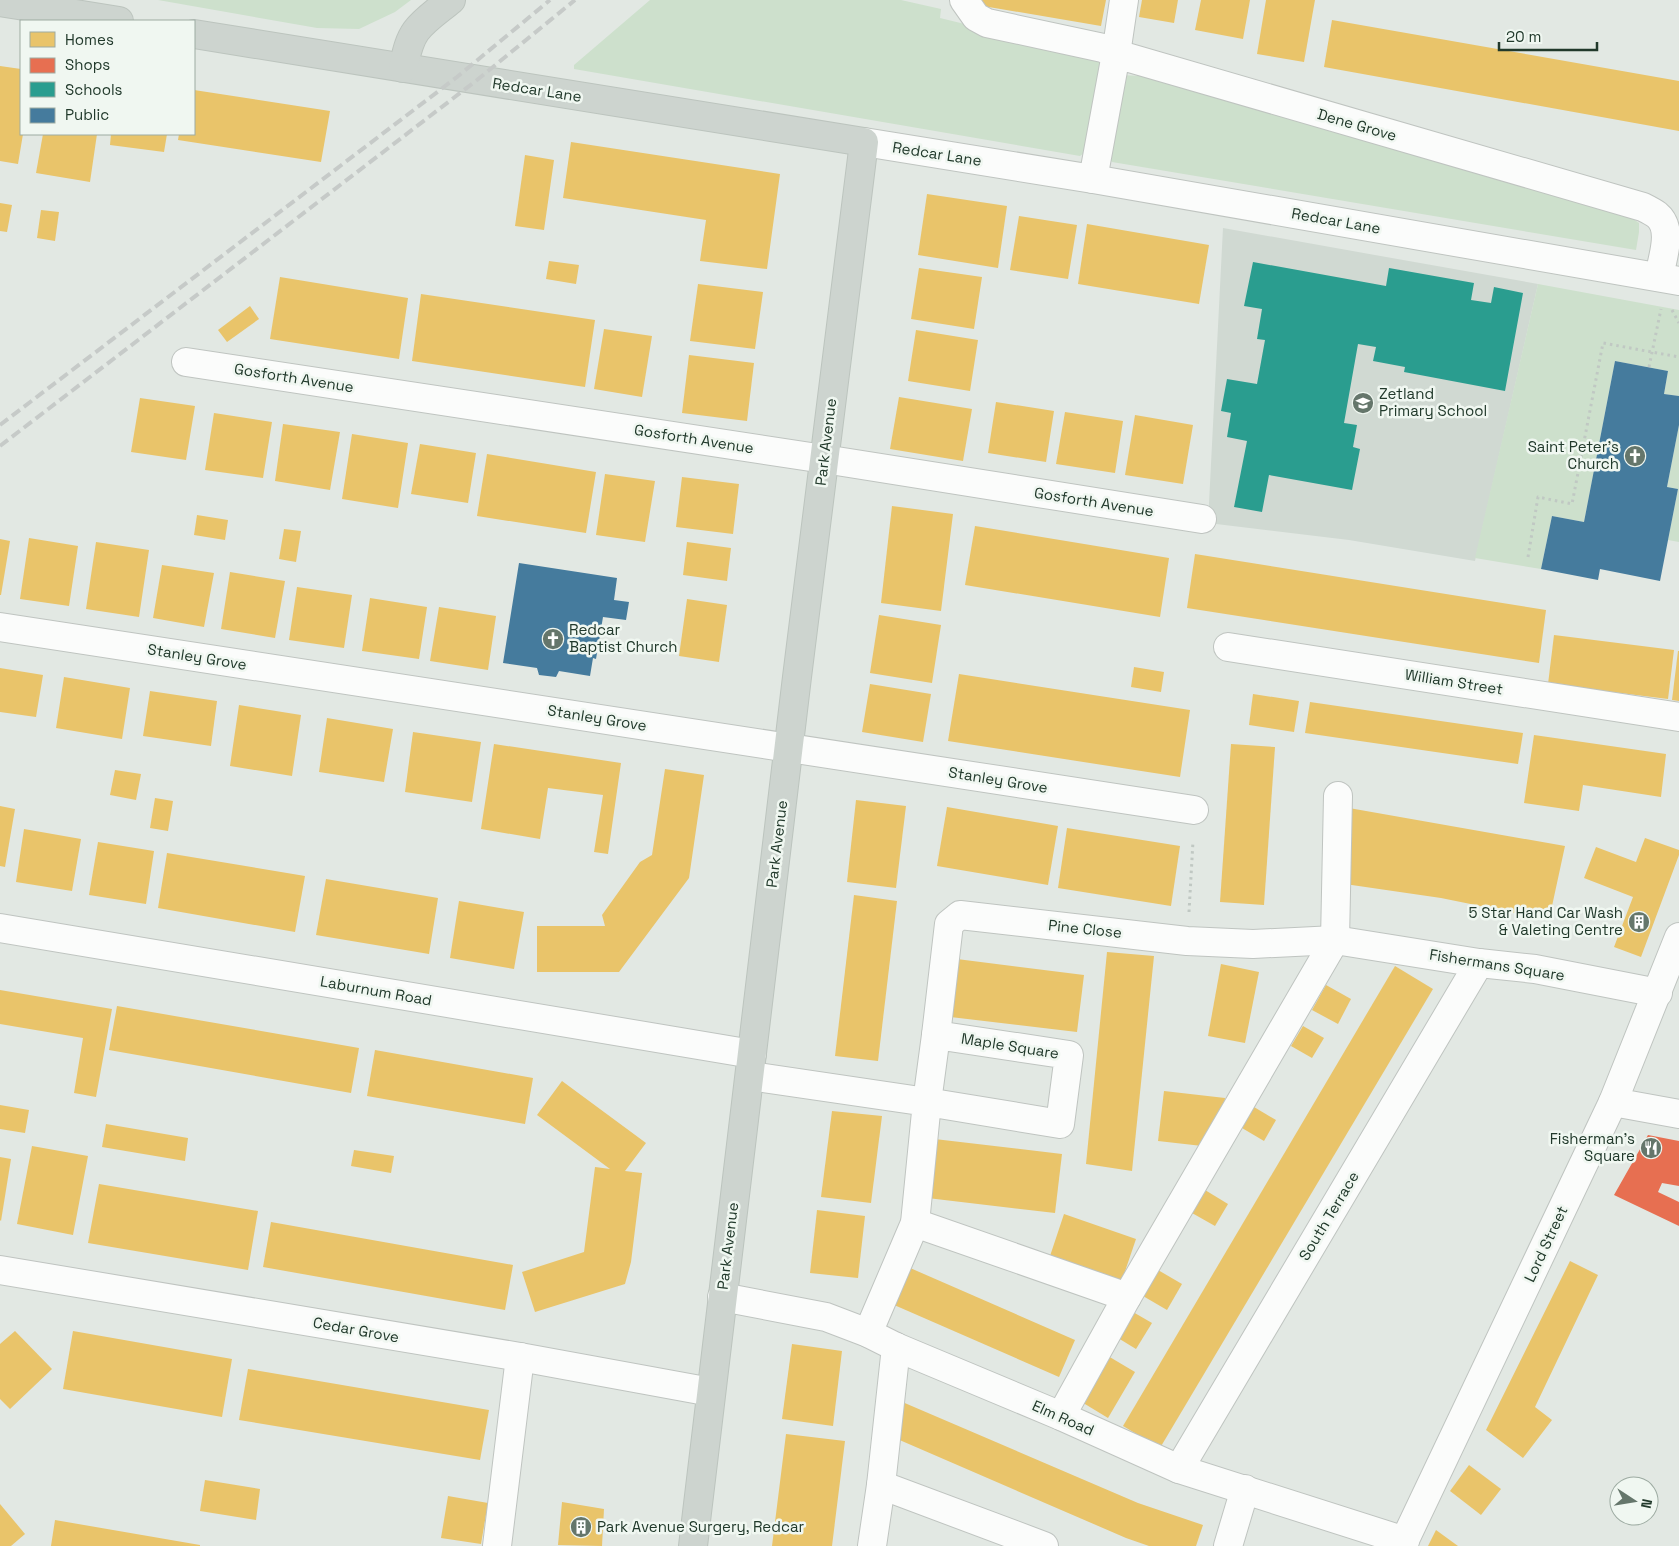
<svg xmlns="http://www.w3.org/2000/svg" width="1679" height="1546" font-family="'Space Grotesk',sans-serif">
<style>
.built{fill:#d0d9d2}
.green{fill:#cde0cc}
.homes{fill:#e9c46a}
.shops{fill:#e76f51}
.schools{fill:#2a9d8f}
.public{fill:#457b9d}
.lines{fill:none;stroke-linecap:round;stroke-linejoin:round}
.minor-casing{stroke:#bfc4c0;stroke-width:30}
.major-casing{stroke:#bcc4be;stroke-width:30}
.path{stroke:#c0c8c3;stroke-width:3;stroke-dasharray:2.5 4;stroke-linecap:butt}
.minor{stroke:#fbfcfb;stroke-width:28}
.major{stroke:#cdd4cf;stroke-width:28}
.rail{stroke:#c6cac8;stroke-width:4;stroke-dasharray:10 5;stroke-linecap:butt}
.labels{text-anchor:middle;stroke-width:5;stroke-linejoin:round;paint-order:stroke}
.street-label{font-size:15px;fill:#21392b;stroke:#f0f7f1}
.poi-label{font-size:15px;fill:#21392b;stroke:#f0f7f1;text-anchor:start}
</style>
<rect width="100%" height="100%" fill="#e2e8e3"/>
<!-- built -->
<path class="built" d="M1223,228L1538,284L1475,561L1349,540L1208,523Z"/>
<!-- green -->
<g class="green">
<path d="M158,0H411L395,12L359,29L317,28Z"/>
<path d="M650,0H901L941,9L940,18L1095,56L1104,61L1089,149L1080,156L574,69V65Z"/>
<path d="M1121,75L1142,76L1622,211L1639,223V232L1636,250L1112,162L1106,154Z"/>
<path d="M1538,284L1679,310V396L1664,394L1668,371L1615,361L1584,522L1552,516L1541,569L1475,558Z"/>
<path d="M1679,425V542L1668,540L1678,489L1667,487Z"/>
</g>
<!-- homes -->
<g class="homes">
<path d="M978,0H1106L1101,26L977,5Z"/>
<path d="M1142,0H1178L1174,23L1139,17Z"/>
<path d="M1201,0H1250L1243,39L1195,30Z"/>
<path d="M1266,0H1315L1304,62L1257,54Z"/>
<path d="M1332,20L1679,81V131L1324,67Z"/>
<path d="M0,66L21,69V134H23L18,164L0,161Z"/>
<path d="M194,90L330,111L321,162L178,140L179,134H194Z"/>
<path d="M43,134H97L90,182L36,173Z"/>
<path d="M111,134H167L164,152L110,145Z"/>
<path d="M571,142L780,174L767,269L700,261L706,220L563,198Z"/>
<path d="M525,155L554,160L544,230L515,226Z"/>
<path d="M927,194L1007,206L998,268L918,255Z"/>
<path d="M0,203L12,205L7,232L0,231Z"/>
<path d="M41,210L59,212L55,241L37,238Z"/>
<path d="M1019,216L1077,225L1068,279L1010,270Z"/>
<path d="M1087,224L1209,245L1199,304L1078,284Z"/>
<path d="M549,261L579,265L576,284L546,279Z"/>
<path d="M919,268L982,277L974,329L911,319Z"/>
<path d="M280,277L408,298L399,359L270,339Z"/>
<path d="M698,284L763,292L755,349L690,341Z"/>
<path d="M421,294L595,320L585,387L412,361Z"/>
<path d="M250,306L259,319L227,342L218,330Z"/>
<path d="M604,329L652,336L642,397L594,389Z"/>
<path d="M916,330L978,340L970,391L908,381Z"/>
<path d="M689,355L754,363L747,421L682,413Z"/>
<path d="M899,397L972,409L963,461L890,449Z"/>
<path d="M140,398L195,406L186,460L131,452Z"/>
<path d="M996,402L1054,411L1046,462L988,453Z"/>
<path d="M1065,412L1123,421L1115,473L1056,464Z"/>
<path d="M214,413L272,422L263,478L205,470Z"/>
<path d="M1135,415L1193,425L1183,484L1125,475Z"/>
<path d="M283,424L340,432L330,490L275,481Z"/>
<path d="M352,434L408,443L398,508L342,499Z"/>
<path d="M420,444L476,453L468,503L411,494Z"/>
<path d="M487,454L596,472L586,533L477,516Z"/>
<path d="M605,474L655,481L645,542L596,535Z"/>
<path d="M682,477L739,484L733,534L676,527Z"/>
<path d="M892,506L953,514L941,611L881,603Z"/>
<path d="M197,515L228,520L225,540L194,535Z"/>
<path d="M975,526L1169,558L1160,617L965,585Z"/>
<path d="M284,529L301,531L296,562L279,559Z"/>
<path d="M29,538L78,546L69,606L20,599Z"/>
<path d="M0,539L10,541L1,595H0Z"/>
<path d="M96,542L149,550L139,617L86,609Z"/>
<path d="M687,542L731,548L727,581L683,575Z"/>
<path d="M1195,554L1546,610L1539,663L1187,608Z"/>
<path d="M162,565L214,573L204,627L153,618Z"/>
<path d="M230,572L285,581L275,638L221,629Z"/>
<path d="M297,587L352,595L344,648L289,640Z"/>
<path d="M370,598L427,607L419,659L362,651Z"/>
<path d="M687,599L727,605L719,662L679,656Z"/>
<path d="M439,607L496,616L488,670L430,661Z"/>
<path d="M879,615L941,625L932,683L870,673Z"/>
<path d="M1554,635L1674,650L1668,699L1548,684Z"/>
<path d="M1678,651H1679V701L1672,700Z"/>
<path d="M1134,667L1164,672L1161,692L1131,687Z"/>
<path d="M0,668L43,675L36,717L0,712Z"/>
<path d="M959,674L1190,710L1180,777L948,741Z"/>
<path d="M64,677L130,688L122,739L56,728Z"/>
<path d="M870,684L931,694L923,742L862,732Z"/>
<path d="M150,691L217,701L211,746L143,736Z"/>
<path d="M1253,694L1299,701L1294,732L1249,725Z"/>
<path d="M1310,702L1523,733L1518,764L1305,733Z"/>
<path d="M239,705L301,715L292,776L230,766Z"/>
<path d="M327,718L393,729L384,782L319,772Z"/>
<path d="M413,732L481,742L472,802L405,792Z"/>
<path d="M1534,735L1666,754L1661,797L1583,785L1579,811L1524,803Z"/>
<path d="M494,744L621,763L608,854L594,852L603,795L548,788L540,839L481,829Z"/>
<path d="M1231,744L1275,747L1264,905L1220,902Z"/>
<path d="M665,769L704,775L689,878L619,972H537V926H605L602,915L640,862L652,855Z"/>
<path d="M115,770L141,774L136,800L110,795Z"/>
<path d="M155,798L173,801L168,831L150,828Z"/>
<path d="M856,800L906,806L896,888L847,882Z"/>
<path d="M0,806L15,809L5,867L0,866Z"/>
<path d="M947,807L1058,826L1048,885L937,866Z"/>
<path d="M1349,808L1565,846L1549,920L1441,898L1338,883Z"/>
<path d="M1067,828L1180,846L1171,906L1058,888Z"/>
<path d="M24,829L81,839L72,891L16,882Z"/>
<path d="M1645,838L1679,850V855L1641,957L1614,947L1633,897L1584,878L1596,847L1636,862Z"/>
<path d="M98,842L154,851L146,904L89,895Z"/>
<path d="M167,853L305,876L295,932L158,908Z"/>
<path d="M326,879L438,898L429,954L316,935Z"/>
<path d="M854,895L897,901L878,1061L835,1056Z"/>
<path d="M459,901L524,912L514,969L450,958Z"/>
<path d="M1107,952L1154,956L1132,1171L1086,1164Z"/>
<path d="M949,958L1084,975L1077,1032L942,1016Z"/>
<path d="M1221,964L1259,972L1245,1043L1208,1036Z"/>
<path d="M1395,966L1433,989L1160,1448L1123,1426Z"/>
<path d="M1326,985L1351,999L1338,1024L1312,1010Z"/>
<path d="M0,990L112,1009L96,1097L74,1093L83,1038L0,1024Z"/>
<path d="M117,1006L359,1048L351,1093L109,1050Z"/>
<path d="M1303,1026L1324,1038L1312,1058L1291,1046Z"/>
<path d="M375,1050L533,1078L525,1124L367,1096Z"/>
<path d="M562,1081L646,1143L625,1171L642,1173L631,1262L625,1284L535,1312L522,1272L584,1252L595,1167L610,1169L537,1115Z"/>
<path d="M1164,1091L1225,1098L1220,1148L1158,1141Z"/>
<path d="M0,1105L29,1110L25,1133L0,1129Z"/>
<path d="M1254,1107L1276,1120L1264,1141L1242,1128Z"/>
<path d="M832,1111L882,1116L871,1203L821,1197Z"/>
<path d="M106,1124L188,1138L185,1161L102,1147Z"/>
<path d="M926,1138L1062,1154L1055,1213L919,1197Z"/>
<path d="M32,1146L88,1156L73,1235L17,1224Z"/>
<path d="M354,1150L394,1156L391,1173L351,1166Z"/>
<path d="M0,1157L11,1159L1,1221L0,1220Z"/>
<path d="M99,1184L258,1211L248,1270L88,1243Z"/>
<path d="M1205,1190L1228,1204L1215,1226L1192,1213Z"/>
<path d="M817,1210L865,1216L858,1278L810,1273Z"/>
<path d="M1064,1214L1136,1239L1119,1289L1047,1265Z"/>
<path d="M271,1222L513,1265L505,1310L263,1267Z"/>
<path d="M1570,1261L1598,1275L1535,1407L1552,1420L1523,1458L1486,1430Z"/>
<path d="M901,1264L1075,1340L1059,1377L885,1301Z"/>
<path d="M1158,1270L1182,1284L1167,1310L1143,1296Z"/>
<path d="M1133,1312L1152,1323L1136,1349L1118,1338Z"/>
<path d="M15,1331L52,1369L10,1409L0,1399V1344Z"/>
<path d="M73,1331L232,1359L222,1417L63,1389Z"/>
<path d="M792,1344L842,1351L833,1426L782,1419Z"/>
<path d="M1108,1356L1135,1372L1108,1418L1080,1401Z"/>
<path d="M248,1369L489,1410L480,1460L239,1420Z"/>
<path d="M893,1398L1138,1503L1203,1525L1196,1546H1149L1126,1538L888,1435Z"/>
<path d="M786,1434L845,1441L832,1546H772Z"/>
<path d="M1469,1465L1501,1489L1481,1515L1450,1491Z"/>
<path d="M205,1480L260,1489L256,1520L200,1511Z"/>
<path d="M448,1496L488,1503L481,1544L441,1538Z"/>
<path d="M562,1502L604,1509L602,1546L558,1545Z"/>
<path d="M0,1504L25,1534L11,1546H0Z"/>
<path d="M55,1520L200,1545V1546H51Z"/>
<path d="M1436,1530L1458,1546H1428Z"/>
</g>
<!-- shops -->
<path class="shops" d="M1648,1135L1679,1141V1186L1662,1183L1658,1192L1679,1202V1226L1614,1195Z"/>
<!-- schools -->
<path class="schools" d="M1253,262L1386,286L1389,268L1474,283L1471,300L1491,303L1494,287L1523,293L1505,391L1404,372L1405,367L1373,361L1376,347L1358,344L1344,423L1357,425L1353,447L1360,449L1352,490L1269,475L1262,512L1234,507L1247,441L1227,437L1231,413L1221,411L1227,379L1257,384L1265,340L1257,339L1262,309L1244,306Z"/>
<!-- public -->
<g class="public">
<path d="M1615,361L1668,371L1664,394L1679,396V425L1667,487L1678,489L1660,581L1600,569L1598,580L1541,569L1552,516L1584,522Z"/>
<path d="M519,563L617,578L614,600L629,602L626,620L603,617L596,659L593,658L590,676L559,671L556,677L539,675L537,668L503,663Z"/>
</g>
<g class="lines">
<!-- minor casing -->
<g class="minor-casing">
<g id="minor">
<path d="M964,0L976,17L987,23L1103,48L1116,54L1124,0"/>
<path d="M864,142L1093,179L1679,281"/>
<path d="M1093,179L1116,54L1643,207C1647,209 1653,212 1657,215C1674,229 1662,258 1659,277"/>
<path d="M186,362L824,459L1202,519"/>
<path d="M0,627L1194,810"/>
<path d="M1228,647L1679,717"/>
<path d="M0,928L752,1054"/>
<path d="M936,1035L949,924L960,915L1187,941L1253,944L1335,940L1479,963L1535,969L1658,993"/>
<path d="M750,1076L927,1102L1060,1124L1069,1055L936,1035L927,1102L915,1223L868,1333"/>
<path d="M1613,1102L1679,1114"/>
<path d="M915,1223L1127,1297"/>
<path d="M0,1270L520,1357L711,1392"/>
<path d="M722,1297L826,1317L868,1333L896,1347L1061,1416L1179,1469L1405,1541"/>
<path d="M1061,1416L1127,1297L1335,940L1338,796"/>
<path d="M1179,1469L1479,963"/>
<path d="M881,1485L1044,1546"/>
<path d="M497,1546L520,1357"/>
<path d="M872,1546L881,1485L896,1347"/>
<path d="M1228,1546L1245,1489"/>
<path d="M1402,1546L1613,1102L1679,937"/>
</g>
</g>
<!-- major casing -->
<g class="major-casing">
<g id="major">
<path d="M0,2L119,21"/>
<path d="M194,34L864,142L797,677L693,1546"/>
<path d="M403,68C406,56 408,42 416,31C425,19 439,10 451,0"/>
</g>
</g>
<!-- path -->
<g class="path">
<path d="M1672,310L1679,323"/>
<path d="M1649,367L1661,309"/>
<path d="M1528,557L1538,497L1572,504L1603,343L1679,357"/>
<path d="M1189,912L1193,841"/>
</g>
<!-- minor -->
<use href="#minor" class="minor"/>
<!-- major -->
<use href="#major" class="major"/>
<!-- rail -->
<g class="rail">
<path d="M0,425L457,77L550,0"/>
<path d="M0,446L477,80L575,0"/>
</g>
</g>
<!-- icons -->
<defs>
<g id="school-disc" transform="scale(1.125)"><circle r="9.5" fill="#65766b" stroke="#f0f7f1"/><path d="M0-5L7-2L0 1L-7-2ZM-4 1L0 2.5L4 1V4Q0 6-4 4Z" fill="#fff"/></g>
<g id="church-disc" transform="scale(1.125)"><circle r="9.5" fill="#65766b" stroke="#f0f7f1"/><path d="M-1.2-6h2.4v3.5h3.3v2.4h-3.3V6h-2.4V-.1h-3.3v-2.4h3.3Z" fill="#fff"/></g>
<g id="building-disc" transform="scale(1.125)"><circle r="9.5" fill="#65766b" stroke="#f0f7f1"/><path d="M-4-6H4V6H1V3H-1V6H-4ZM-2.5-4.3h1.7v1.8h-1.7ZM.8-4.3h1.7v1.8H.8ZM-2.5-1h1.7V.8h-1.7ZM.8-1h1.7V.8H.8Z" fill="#fff"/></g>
<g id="restaurant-disc" transform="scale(1.125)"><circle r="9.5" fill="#65766b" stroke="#f0f7f1"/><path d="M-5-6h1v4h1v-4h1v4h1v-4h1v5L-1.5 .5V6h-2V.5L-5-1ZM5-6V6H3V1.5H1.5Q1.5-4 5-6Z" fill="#fff"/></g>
</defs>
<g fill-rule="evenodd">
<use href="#school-disc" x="1363" y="403"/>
<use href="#church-disc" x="1635" y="456"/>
<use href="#church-disc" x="553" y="639"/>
<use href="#building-disc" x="1639" y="922"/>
<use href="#restaurant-disc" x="1651" y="1148"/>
<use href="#building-disc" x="581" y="1527"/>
</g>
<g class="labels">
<!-- street labels -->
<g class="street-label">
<text transform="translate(537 90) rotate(9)" y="5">Redcar Lane</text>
<text transform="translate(1357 125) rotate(16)" y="5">Dene Grove</text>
<text transform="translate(937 154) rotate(9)" y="5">Redcar Lane</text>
<text transform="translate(1336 221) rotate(10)" y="5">Redcar Lane</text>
<text transform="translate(294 378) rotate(9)" y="5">Gosforth Avenue</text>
<text transform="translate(694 439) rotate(9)" y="5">Gosforth Avenue</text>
<text transform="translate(826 442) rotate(-83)" y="5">Park Avenue</text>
<text transform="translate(1094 502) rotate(9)" y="5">Gosforth Avenue</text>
<text transform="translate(197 657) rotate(9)" y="5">Stanley Grove</text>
<text transform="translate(1454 682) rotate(9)" y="5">William Street</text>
<text transform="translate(597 718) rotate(9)" y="5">Stanley Grove</text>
<text transform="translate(998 780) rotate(9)" y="5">Stanley Grove</text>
<text transform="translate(777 844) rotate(-83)" y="5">Park Avenue</text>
<text transform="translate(1085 929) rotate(6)" y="5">Pine Close</text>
<text transform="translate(1497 965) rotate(9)" y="5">Fishermans Square</text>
<text transform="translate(376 991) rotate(10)" y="5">Laburnum Road</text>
<text transform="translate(1010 1046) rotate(9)" y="5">Maple Square</text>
<text transform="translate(1329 1216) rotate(-59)" y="5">South Terrace</text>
<text transform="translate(1546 1244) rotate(-65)" y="5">Lord Street</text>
<text transform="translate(728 1246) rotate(-83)" y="5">Park Avenue</text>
<text transform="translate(356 1330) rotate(10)" y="5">Cedar Grove</text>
<text transform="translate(1063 1418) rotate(24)" y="5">Elm Road</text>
</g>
<!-- poi labels -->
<g class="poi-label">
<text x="1379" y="399">Zetland<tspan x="1379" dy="17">Primary School</tspan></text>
<text x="1619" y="452" text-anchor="end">Saint Peter's<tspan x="1619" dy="17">Church</tspan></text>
<text x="569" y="635">Redcar<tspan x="569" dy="17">Baptist Church</tspan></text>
<text x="1623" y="918" text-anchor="end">5 Star Hand Car Wash<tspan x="1623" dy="17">&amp; Valeting Centre</tspan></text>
<text x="1635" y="1144" text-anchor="end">Fisherman's<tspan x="1635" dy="17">Square</tspan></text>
<text x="597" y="1532">Park Avenue Surgery, Redcar</text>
</g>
</g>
<!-- legend -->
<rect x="20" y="20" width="175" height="115" fill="#f0f7f1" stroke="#9daba2"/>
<rect x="30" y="32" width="25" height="15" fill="#e9c46a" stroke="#9daba2"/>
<text x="65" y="45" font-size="15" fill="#21392b">Homes</text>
<rect x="30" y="58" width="25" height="15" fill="#e76f51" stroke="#9daba2"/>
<text x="65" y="70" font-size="15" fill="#21392b">Shops</text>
<rect x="30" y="82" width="25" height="15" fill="#2a9d8f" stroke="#9daba2"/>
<text x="65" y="95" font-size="15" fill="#21392b">Schools</text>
<rect x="30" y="108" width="25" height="15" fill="#457b9d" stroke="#9daba2"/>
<text x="65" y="120" font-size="15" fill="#21392b">Public</text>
<!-- north arrow -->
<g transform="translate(1634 1501) rotate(102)"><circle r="24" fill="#f0f7f1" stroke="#9daba2"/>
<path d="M0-4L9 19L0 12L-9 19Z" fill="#65766b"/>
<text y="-8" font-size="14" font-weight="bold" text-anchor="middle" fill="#21392b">N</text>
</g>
<!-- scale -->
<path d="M1499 42v8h98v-8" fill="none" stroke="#21392b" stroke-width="2.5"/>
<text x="1506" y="42" font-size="15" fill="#21392b" stroke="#f0f7f1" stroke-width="4" paint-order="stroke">20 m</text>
</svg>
